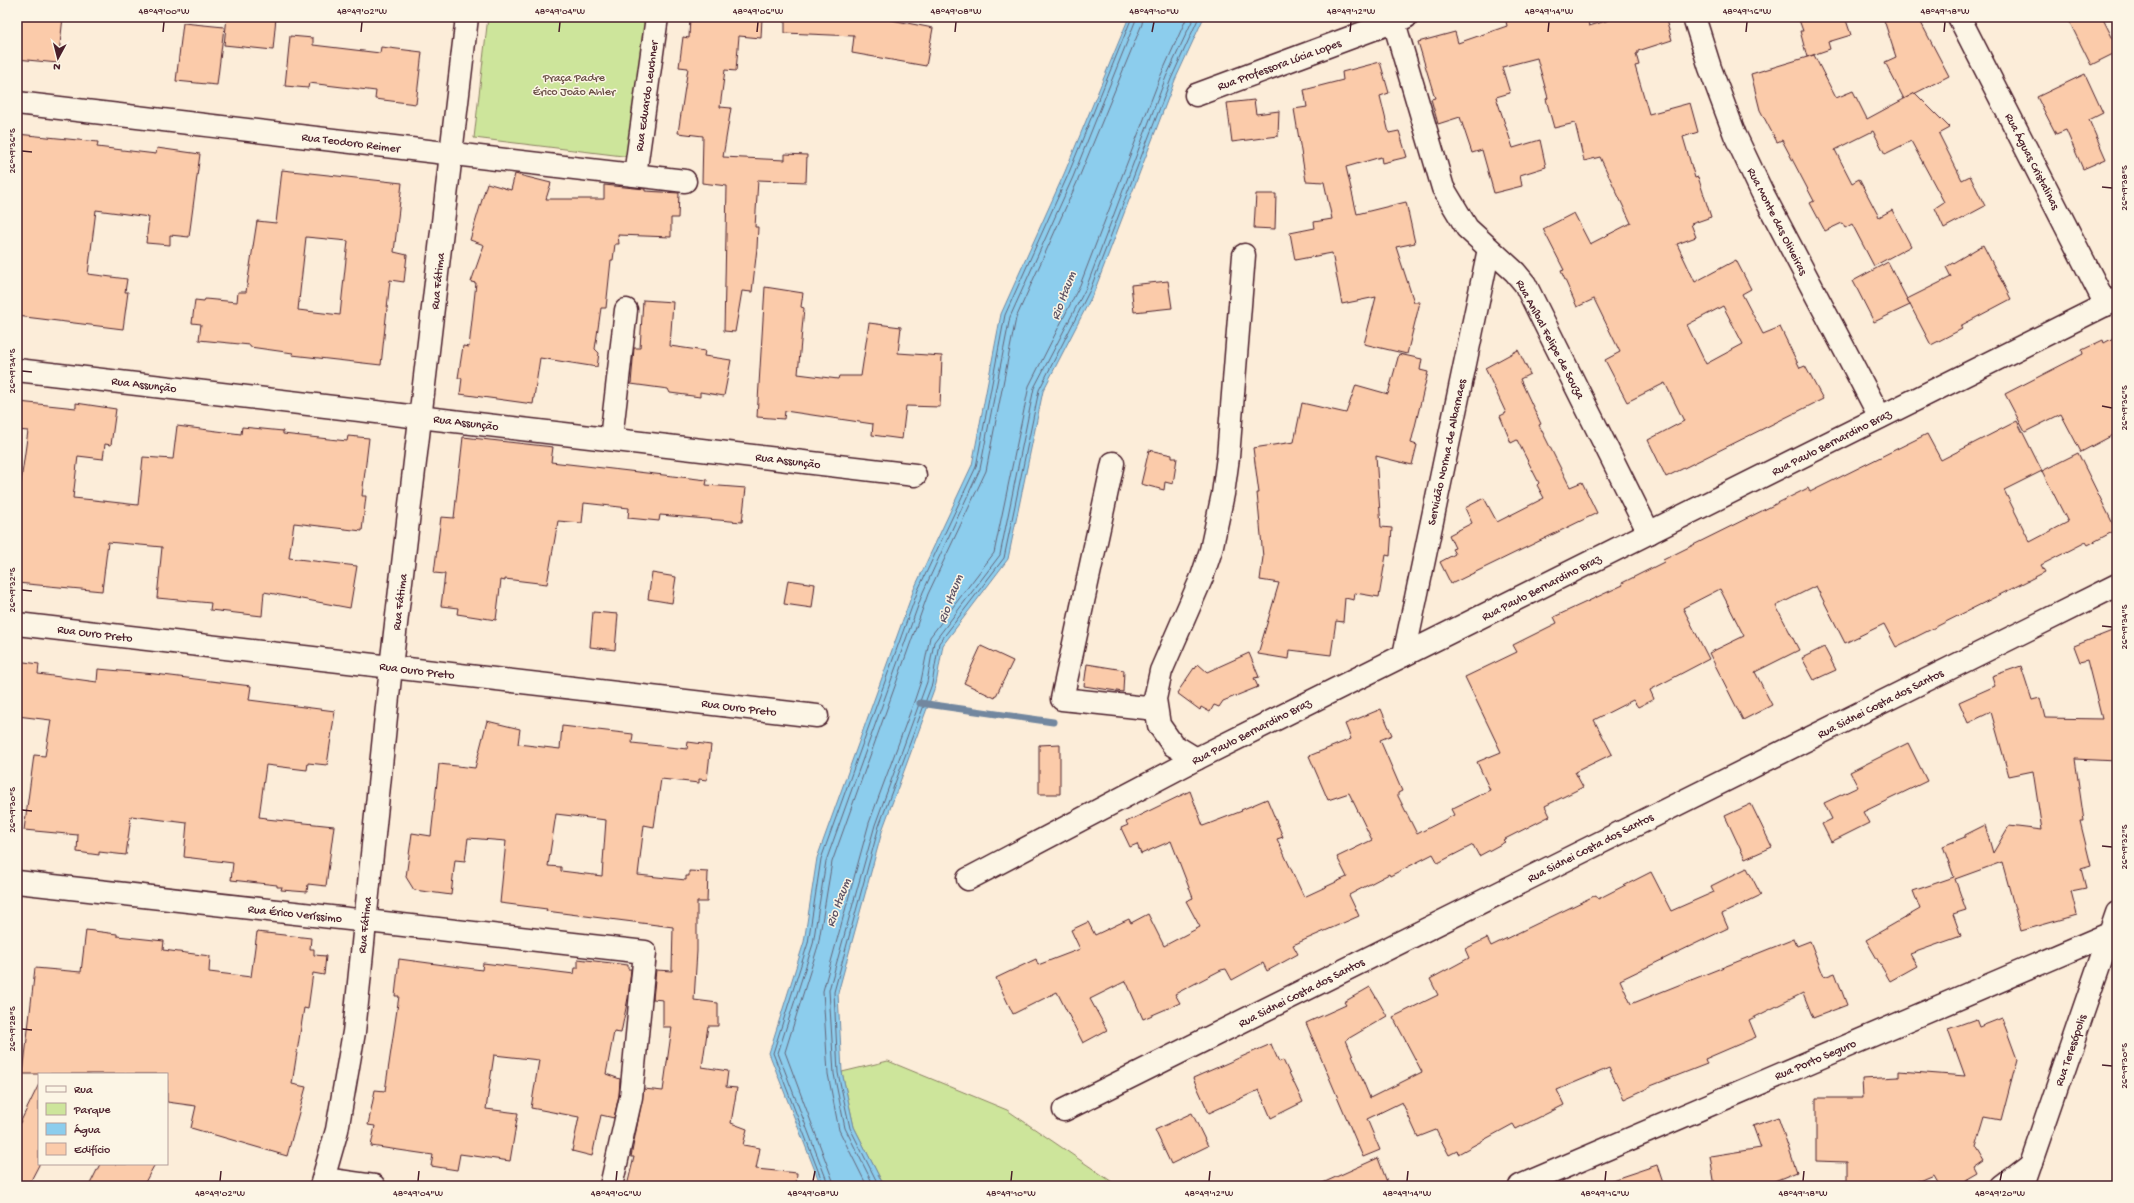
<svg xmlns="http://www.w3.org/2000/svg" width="2134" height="1203" font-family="'Gochi Hand',sans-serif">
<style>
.green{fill:#cde59b;stroke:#8c8263}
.water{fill:#8ccded;stroke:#72879f}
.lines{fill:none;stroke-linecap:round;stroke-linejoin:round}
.shore{stroke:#646579;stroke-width:1}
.stream{stroke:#72879f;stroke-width:7}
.building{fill:#fbcbaa;stroke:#4a1f2b;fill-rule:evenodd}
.minor-casing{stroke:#4a1f2b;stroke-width:25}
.tertiary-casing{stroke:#4a1f2b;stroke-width:25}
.secondary-casing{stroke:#4a1f2b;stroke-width:25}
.minor{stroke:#fcf5e5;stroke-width:22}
.tertiary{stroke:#fcf5e5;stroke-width:22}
.secondary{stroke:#fcf5e5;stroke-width:22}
.ticks{fill:none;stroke:#4a1f2b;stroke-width:1.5}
.labels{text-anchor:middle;stroke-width:3;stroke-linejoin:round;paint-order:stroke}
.street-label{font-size:12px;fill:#4a1f2b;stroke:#fcf5e5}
.park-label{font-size:12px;fill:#6b5047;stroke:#fcf5e5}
.water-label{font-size:13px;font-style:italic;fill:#5e5365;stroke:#fcf5e5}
.neatline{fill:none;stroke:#4a1f2b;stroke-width:1.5}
.ticks-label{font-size:10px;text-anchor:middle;fill:#4a1f2b}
</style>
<rect width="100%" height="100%" fill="#fcedd9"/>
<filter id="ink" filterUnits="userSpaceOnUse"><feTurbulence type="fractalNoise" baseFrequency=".025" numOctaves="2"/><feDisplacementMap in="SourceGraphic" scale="8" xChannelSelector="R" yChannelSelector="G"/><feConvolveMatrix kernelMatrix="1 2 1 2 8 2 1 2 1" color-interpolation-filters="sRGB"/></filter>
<g filter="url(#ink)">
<!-- green -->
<g class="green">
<path d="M488,17H648L631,157L474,138Z"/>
<path d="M888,1061L1007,1110L1118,1186H884L854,1127L842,1072Z"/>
</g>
<!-- water -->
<path class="water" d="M1129,17H1204L1175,80L1094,292L1043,391L1008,559L943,645L936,684L883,828L838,993L842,1072L854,1127L884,1186H821L769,1053L804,942L817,858L914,589L972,465L1001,314L1064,174Z"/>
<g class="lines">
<!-- shore -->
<g class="shore">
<path d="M824,1186L773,1053L808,943L821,859L918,590L976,467L1005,315L1068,175L1132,17"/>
<path d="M829,1186L778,1053L813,944L826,861L923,592L980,469L1010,317L1073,177L1137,17"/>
<path d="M835,1186L785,1052L818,946L832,862L928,594L986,471L1016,318L1078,180L1142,24L1143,17"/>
<path d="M867,1186L839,1130L828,1074L823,991L869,823L915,699L921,681L930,637L994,553L1029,386L1080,285L1161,75L1187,17"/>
<path d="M874,1186L845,1128L834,1074L829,990L875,825L927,682L934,642L1000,555L1034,388L1086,288L1166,77L1194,17"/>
<path d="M879,1186L850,1128L838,1073L834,992L879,826L932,684L939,643L1004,558L1039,390L1090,290L1171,79L1199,17"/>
</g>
<!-- stream -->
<path class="stream" d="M920,703L1053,722"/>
</g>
<!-- building -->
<g class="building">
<path d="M17,17H63L58,63L17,59Z"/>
<path d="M227,17H276L273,50L224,45Z"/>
<path d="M690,17L762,18L761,38L739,36L736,71L725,70L720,107L731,108L723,157L785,160V154L807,155L806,182L758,180L755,227H758L757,248L752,292L742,291L735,332L724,331L727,186L702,183L703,136L678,133L688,68L679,67L683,37L689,38Z"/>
<path d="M785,17H876L933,28L926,66L852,53L854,36L785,33Z"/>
<path d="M1505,17H1587L1589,26L1619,17H1665L1672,40L1638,51V53L1636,54L1639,65L1635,66L1649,114L1690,103L1698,132L1683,137L1695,178L1698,177L1711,217L1691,224L1696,237L1677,244L1695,282L1736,260L1751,289L1742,294L1763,334L1780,327L1800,368L1805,366L1823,399L1666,477L1648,440L1684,421L1665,383L1627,402L1605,360L1620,352L1594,299L1577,307L1561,271L1564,270L1543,229L1574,213L1590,244L1631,223L1600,157L1584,161L1575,123L1554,128L1546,99L1548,98L1537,58L1502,67L1510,93L1496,97L1513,148L1540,140L1546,167L1520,175L1522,186L1494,193L1482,150L1472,153L1460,117L1438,124L1431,99L1435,98L1418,42L1455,32L1458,43L1507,26ZM1723,306L1743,344L1706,364L1687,325Z"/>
<path d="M1798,17H1845L1851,35L1828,42L1830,49L1807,57L1800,31H1803Z"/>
<path d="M1883,17H1918L1949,76L1904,99L1885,62L1896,57Z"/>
<path d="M2067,17H2102L2117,47V52L2091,65Z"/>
<path d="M183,23L224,27L217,85L176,81Z"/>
<path d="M290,36L313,38V45L380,53L381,47L422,52L416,104L375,99L376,91L309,83L308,88L285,86Z"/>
<path d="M1814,55L1836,98L1853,91L1867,119L1915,93L1950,128L1939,134L1962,180L1970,176L1985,206L1944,228L1935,208L1944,202L1911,141L1885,154L1873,131L1835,150L1852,183L1859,179L1879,217L1892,210L1911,246L1874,266L1852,224L1845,228L1842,223L1825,231L1810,203L1814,201L1782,140L1777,142L1760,110L1751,74Z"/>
<path d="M1380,62L1389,93L1380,96L1389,133L1399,131L1407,157L1382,163L1381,157L1346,167L1357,214L1406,202L1415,243L1396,247L1414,302H1420L1407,354L1364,344L1376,297L1342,304L1332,253L1295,260L1290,233L1315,228L1314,222L1332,219L1324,182L1306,181L1294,109L1307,107L1304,90L1343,80L1342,72Z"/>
<path d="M2085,74L2103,113L2089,120L2106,159L2083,169L2066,130L2056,134L2037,97Z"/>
<path d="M1254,100L1256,114L1279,111L1278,136L1232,142L1227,103Z"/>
<path d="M17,134L98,142L97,147L156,154L157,148L200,154L189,237L170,235V245L146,243L149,217L96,210L88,274L127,279L125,292H128L123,329L17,316V206L20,180L17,179Z"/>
<path d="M282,170L402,183L394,252L407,255L404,282L390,280L381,365L292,355L293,353L250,347V345L199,340L201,324L192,323L195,300L204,301L205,299L237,302L238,292H246L257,221L276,223ZM306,237L348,241L340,315L298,310Z"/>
<path d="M515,174L551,183L546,199H604V185L645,189V191L679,193L678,218H671V237L618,235L619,244H615L613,260H611L606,308H601L595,349L599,353L597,367L540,358L533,404L460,394L462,378H458L463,346L469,347L476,283L471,282L484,245L470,240L487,183L511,190Z"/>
<path d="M1256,194H1276L1275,229L1254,228Z"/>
<path d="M1983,245L2011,299L1960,326L1962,329L1931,345L1907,299L1951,277L1946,267Z"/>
<path d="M1888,262L1910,305L1874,322L1853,281Z"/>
<path d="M1168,281L1172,308L1134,312L1131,285Z"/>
<path d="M765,287L803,293L801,307L804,308L798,374L838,379L839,376H861L869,323L901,327L898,353L942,356L940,407L906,406L902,439L872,435L873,424L846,420L785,411L784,419L757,417Z"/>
<path d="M643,300L673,302L670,346L705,351L704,356L731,360L724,396L700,392V397L678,394L670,393L668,389L631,384L634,348H640Z"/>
<path d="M2117,336V433L2081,452L2061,414L2025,432L2005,394L2083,354L2082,350L2103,340L2104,343Z"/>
<path d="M1518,350L1530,374L1520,379L1541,424L1539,425L1570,487L1582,482L1597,513L1451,584L1440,562L1455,554L1452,549L1455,548L1449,535L1472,523L1465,508L1484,498L1497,522L1544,498L1537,485L1539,483L1517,440L1511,443L1500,416L1506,413L1485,368Z"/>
<path d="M1399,354L1422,359L1420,370L1428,372L1411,443L1417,445L1412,465L1376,456L1381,527L1392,528L1390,556L1386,555L1379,597L1355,593L1354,600L1345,598L1343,622L1336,621L1331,655L1290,650L1289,659L1258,654L1279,583L1260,580L1263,557L1257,493H1259L1253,448L1294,442L1302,403L1346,413L1356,385L1388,394Z"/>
<path d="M19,402L76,408V403L116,409L111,445L105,444L103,459L78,456L73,498L94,500L138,505L143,457L173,459L177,426L241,434L242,427L283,431V434L347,441L348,436L369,438L362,496H366L362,531L294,523L289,558L357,566L350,608L264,592L262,616L210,610L211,603L157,598L162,547L108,542L102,591L17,583V510L28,431L17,430Z"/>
<path d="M2017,421L2042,471L2078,453L2116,530L2088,545L2086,542L2041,565L2045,572L1896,647L1884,624L1845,643L1816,586L1776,606L1799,650L1755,672L1772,705L1743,720L1709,653L1744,636L1720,589L1683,608L1709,659L1650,690L1654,699L1638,707L1633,700L1594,720L1612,754L1575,772L1583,787L1545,806L1550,816L1503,840L1505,842L1479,856L1473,845L1438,863L1433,854L1390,876L1389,874L1349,895L1359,916L1293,945L1298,954L1267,971L1263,963L1232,980L1226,969L1221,970L1175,994L1180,1003L1143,1019L1126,981L1090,999L1107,1030L1083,1043L1057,992L1013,1014L996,978L1036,959L1038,965L1080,949L1071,930L1088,922L1095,935L1129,919L1131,923L1148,914L1164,946L1200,927L1186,901L1193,898L1171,841L1141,854L1137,844L1130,847L1121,828L1128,825L1126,822L1190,791L1203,826L1242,811L1241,810L1267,799L1283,837L1277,839L1304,897L1347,877L1337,857L1372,840L1349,793L1328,800L1309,756L1351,739L1345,724L1381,709L1392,735L1380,740L1402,791L1398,793V796L1417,834L1454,815L1451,809L1490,790L1477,762L1501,752L1465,677L1517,652L1513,645L1557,623L1554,617L1623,585L1622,583L1664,562L1663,560L1808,488L1810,492L1927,434L1941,460ZM2042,471L2068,522L2030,542L2004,490Z"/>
<path d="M463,437L553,447L551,462L707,480L706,485L746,488L742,522L660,515L659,521L628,518L629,508L584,503L582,523L558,521L547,584L505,579V581L501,580L496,620L457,614L458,608L441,606L445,574L434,573L441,517L454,518Z"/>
<path d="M1149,450L1172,455V458H1177L1173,484L1165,482L1164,490L1141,484Z"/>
<path d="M652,573L676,577L672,603L648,599Z"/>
<path d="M788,580L815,584L812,608L784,604Z"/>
<path d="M593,612L618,614L615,650L590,647Z"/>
<path d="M2117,629V761L2075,759L2084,821H2080L2091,866L2081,869L2086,888L2071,891L2077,915L2021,931L2002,862L1955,879L1966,910L1953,914L1961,936L1910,954L1917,966L1890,981L1866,940L1920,909L1913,891L1954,877L1943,846L1965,837V835L1985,825L1993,853L2009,826L2042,830L2033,771L2009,776L1991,712L1968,723L1959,702L1995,686L1992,676L2021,666L2032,700L2040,698L2045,718L2102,719L2087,660L2080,662L2074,646Z"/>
<path d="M981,646L1013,661L995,698L964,683Z"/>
<path d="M1824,647L1836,670L1814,680L1802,658Z"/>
<path d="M1249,653L1259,677L1254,678L1258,687L1223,701L1219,707L1214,705L1210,712L1201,707L1200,710L1177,693L1194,668L1195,669L1198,664L1207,672Z"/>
<path d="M17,661L39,664L38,674L97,682L98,669L155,674L251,686L249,700L335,711L327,765L308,763L307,770L266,765L259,817L267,818L266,819L334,826L326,886L308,884L307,892L281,890L282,887H277V885L231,880L233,863L184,857L187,823L131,816L126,855L99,852V855L77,852L78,835L24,830L34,755L45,756L51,720L17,716Z"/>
<path d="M1087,664L1124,670L1123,692L1084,686Z"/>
<path d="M487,721L520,729L518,744L560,749L562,726L633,734L632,743L687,749L688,742L711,745L707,780L699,779V783L661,779L654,827L644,825L638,875L686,880V876H689V871L708,872L707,902H697V951L694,1000L718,1003V1026H708L702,1067L728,1071L726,1087L737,1088L731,1123L747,1129L743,1145L760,1148L756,1169L797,1173L796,1186H627L634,1157H631L644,1089L663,1091L672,1027H663V1000L653,999L656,970L672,971L673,927L546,911L547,909L500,903L506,841L468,838L465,861L455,860L451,895L414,890L406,877L412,833L431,836L439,764L475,768ZM556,814L606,820L602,876L561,871V867L548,866Z"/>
<path d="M1908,743L1927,781L1863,812L1869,823L1831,842L1822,824L1832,819L1824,803L1858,787L1850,772Z"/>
<path d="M1060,744V794H1039V745Z"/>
<path d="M1751,804L1772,847L1745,859L1725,816Z"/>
<path d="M1747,868L1761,895L1722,914L1728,928L1620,980L1631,1004L1794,939L1797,946L1810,941L1824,977L1835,973L1847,1005L1813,1018L1803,993L1749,1020L1756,1037L1705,1059L1707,1064L1648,1087V1088L1624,1099L1609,1068L1557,1090L1564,1105L1516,1129L1513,1124L1458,1154L1457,1151L1449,1155L1436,1130L1418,1137L1402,1102L1367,1119L1380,1150L1363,1157L1306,1023L1346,1005L1344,1002L1370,987L1387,1016L1346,1040L1370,1098L1422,1072L1393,1017L1438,995L1430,979L1469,958L1465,949L1487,938L1491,946L1596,895L1598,899L1651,872L1671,911L1714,892L1711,886Z"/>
<path d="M86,930L117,934V936L164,941L163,950L210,956L209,972L251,977L257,932L311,938L310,949H314V955L326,956L324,975L313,973L308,1009L304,1008L292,1084L306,1087L287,1156L191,1128L196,1106L167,1102V1074H23L35,968L81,972Z"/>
<path d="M399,959L482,970L483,963L574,974L575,968H578V959L628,965V969H631L628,998L621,1033L614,1032L606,1074L620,1079L619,1095L614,1118L601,1115L592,1156L572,1151L579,1117L531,1108L539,1060L494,1055L486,1109L518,1113L510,1161L460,1154L457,1170L431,1166L433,1155L371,1146L375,1126L368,1125L375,1090L385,1091L399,996H395Z"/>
<path d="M2002,1018L2017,1059L2001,1120L1985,1117L1976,1147L1985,1162L1975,1169L1978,1175L1959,1186H1941L1934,1174L1906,1186H1847V1162L1816,1161V1098H1863L1862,1079L1899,1077V1071L1965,1076L1948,1029L1976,1019L1979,1027Z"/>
<path d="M1271,1044L1279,1062L1283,1060L1303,1102L1271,1118L1259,1090L1209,1113L1193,1078Z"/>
<path d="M39,1084V1165L28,1186H17V1129Z"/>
<path d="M1192,1113L1208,1146L1171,1164L1155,1130Z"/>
<path d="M1778,1117L1797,1172L1762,1186H1715L1710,1156L1761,1148L1753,1126Z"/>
<path d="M1378,1158L1387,1182L1376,1186H1316Z"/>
<path d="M100,1164H155L143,1186H89Z"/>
<path d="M1657,1165L1664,1186H1607L1606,1182Z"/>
</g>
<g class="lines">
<!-- minor casing -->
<g class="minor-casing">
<g id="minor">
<path d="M1694,17L1710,68L1735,135L1762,192L1880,417"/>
<path d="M1959,17L2106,305"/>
<path d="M1394,22L1443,188L1467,228L1515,272L1525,284L1649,533"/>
<path d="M1196,95L1406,17"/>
<path d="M17,103L685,181"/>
<path d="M635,175L657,17"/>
<path d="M17,370L915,475"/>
<path d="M611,439L626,310"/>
<path d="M1113,463L1062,699L1156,709"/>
<path d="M17,624L817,716"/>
<path d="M1404,655L1489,249"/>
<path d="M1196,759L1173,745L1159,725L1155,699L1161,671L1202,577L1211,550L1223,494L1228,457L1244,255"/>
<path d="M968,879L1196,759L2117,299"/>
<path d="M17,882L645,952L631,1097L611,1186"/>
<path d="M1064,1110L2117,585"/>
<path d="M324,1179L374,1186"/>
<path d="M1520,1186L2111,933"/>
<path d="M2001,1186L2031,1163"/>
</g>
</g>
<!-- tertiary casing -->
<g class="tertiary-casing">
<path id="tertiary" d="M2023,1186L2117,913"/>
</g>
<!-- secondary casing -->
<g class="secondary-casing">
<path id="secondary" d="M321,1186L337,1130L354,1032L391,667L467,17"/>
</g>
<!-- minor -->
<use href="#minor" class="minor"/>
<!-- tertiary -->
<use href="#tertiary" class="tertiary"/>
<!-- secondary -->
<use href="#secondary" class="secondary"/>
</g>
</g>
<!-- ticks -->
<path class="ticks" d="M163,32L164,22M361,32L362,22M559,32L560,22M757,32L758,22M955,32L956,22M1152,32L1154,22M1350,32L1351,22M1548,32L1549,22M1746,32L1747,22M1944,32L1945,22M22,151L32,152M2102,187L2112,188M22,371L32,372M2102,406L2112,408M22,590L32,591M2102,626L2112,627M22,810L32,811M2102,846L2112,847M22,1029L32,1030M2102,1065L2112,1066M220,1181L221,1171M418,1181L419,1171M616,1181L617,1171M813,1181L815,1171M1011,1181L1012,1171M1209,1181L1210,1171M1407,1181L1408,1171M1605,1181L1606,1171M1803,1181L1804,1171M2000,1181L2002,1171"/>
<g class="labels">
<!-- street labels -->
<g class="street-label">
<text transform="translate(1279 64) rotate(-20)" y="4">Rua Professora Lúcia Lopes</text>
<text transform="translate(646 96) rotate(-82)" y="4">Rua Eduardo Leuchner</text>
<text transform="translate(351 142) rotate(7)" y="4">Rua Teodoro Reimer</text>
<text transform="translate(2033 161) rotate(63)" y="4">Rua Águas Cristalinas</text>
<text transform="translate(1778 221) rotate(63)" y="4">Rua Monte das Oliveiras</text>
<text transform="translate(437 281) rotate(-84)" y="4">Rua Fátima</text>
<text transform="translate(1551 339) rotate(62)" y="4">Rua Aníbal Felipe de Souza</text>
<text transform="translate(144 384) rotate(7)" y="4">Rua Assunção</text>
<text transform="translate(466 422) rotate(7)" y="4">Rua Assunção</text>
<text transform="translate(1831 442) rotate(-27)" y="4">Rua Paulo Bernardino Braz</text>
<text transform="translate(1446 452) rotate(-78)" y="4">Servidão Norma de Albarnaes</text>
<text transform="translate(788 460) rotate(7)" y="4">Rua Assunção</text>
<text transform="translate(1541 587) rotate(-27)" y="4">Rua Paulo Bernardino Braz</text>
<text transform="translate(399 602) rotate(-83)" y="4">Rua Fátima</text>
<text transform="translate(95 633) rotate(7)" y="4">Rua Ouro Preto</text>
<text transform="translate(417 670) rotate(7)" y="4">Rua Ouro Preto</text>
<text transform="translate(1880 703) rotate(-27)" y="4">Rua Sidnei Costa dos Santos</text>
<text transform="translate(739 707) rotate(7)" y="4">Rua Ouro Preto</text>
<text transform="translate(1251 731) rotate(-27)" y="4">Rua Paulo Bernardino Braz</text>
<text transform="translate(1590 847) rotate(-27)" y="4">Rua Sidnei Costa dos Santos</text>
<text transform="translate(295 913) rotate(6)" y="4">Rua Érico Veríssimo</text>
<text transform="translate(364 925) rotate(-84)" y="4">Rua Fátima</text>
<text transform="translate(1301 992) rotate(-27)" y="4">Rua Sidnei Costa dos Santos</text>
<text transform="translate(2070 1050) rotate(-71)" y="4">Rua Teresópolis</text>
<text transform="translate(1815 1059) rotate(-23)" y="4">Rua Porto Seguro</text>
</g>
<!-- park labels -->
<g class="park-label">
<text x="574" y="81">Praça Padre<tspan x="574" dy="14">Érico João Ahler</tspan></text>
</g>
<!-- water labels -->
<g class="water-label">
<text transform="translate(1062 295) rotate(-70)" y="5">Rio Itaum</text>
<text transform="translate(949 598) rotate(-70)" y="5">Rio Itaum</text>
<text transform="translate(837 902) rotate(-70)" y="5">Rio Itaum</text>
</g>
</g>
<!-- margin -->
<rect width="2134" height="1203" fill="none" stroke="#fcf5e5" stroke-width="44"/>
<!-- legend -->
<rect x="38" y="1073" width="130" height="92" fill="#fcf5e5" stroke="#b59f9b"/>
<rect x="46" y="1086" width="20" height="6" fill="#fcf5e5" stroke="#b59f9b"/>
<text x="74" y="1093" font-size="12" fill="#4a1f2b">Rua</text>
<rect x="46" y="1103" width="20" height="12" fill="#cde59b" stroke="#b59f9b"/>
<text x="74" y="1113" font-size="12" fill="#4a1f2b">Parque</text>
<rect x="46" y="1123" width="20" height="12" fill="#8ccded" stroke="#b59f9b"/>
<text x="74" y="1133" font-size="12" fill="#4a1f2b">Água</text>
<rect x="46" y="1143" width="20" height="12" fill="#fbcbaa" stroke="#b59f9b"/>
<text x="74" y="1153" font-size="12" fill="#4a1f2b">Edifício</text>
<!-- north arrow -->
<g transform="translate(58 58) rotate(187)" stroke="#fcf5e5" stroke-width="3" paint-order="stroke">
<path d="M0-3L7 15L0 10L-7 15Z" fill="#4a1f2b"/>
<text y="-6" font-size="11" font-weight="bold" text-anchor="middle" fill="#4a1f2b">N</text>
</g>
<rect x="22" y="22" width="2090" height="1159" class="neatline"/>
<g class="ticks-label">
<text x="164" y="14">48°49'00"W</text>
<text x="362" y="14">48°49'02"W</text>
<text x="560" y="14">48°49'04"W</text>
<text x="758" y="14">48°49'06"W</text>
<text x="956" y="14">48°49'08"W</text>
<text x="1154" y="14">48°49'10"W</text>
<text x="1351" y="14">48°49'12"W</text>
<text x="1549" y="14">48°49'14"W</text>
<text x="1747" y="14">48°49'16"W</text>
<text x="1945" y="14">48°49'18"W</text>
<text transform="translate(11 151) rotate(-90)" y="4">26°19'36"S</text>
<text transform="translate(2123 188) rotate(-90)" y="4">26°19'38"S</text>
<text transform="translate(11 371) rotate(-90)" y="4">26°19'34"S</text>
<text transform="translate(2123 408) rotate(-90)" y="4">26°19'36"S</text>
<text transform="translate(11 590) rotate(-90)" y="4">26°19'32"S</text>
<text transform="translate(2123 627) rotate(-90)" y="4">26°19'34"S</text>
<text transform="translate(11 810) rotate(-90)" y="4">26°19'30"S</text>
<text transform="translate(2123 847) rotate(-90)" y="4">26°19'32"S</text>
<text transform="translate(11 1029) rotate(-90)" y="4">26°19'28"S</text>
<text transform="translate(2123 1066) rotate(-90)" y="4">26°19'30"S</text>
<text x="220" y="1196">48°49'02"W</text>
<text x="418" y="1196">48°49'04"W</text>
<text x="616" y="1196">48°49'06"W</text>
<text x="813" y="1196">48°49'08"W</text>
<text x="1011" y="1196">48°49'10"W</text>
<text x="1209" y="1196">48°49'12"W</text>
<text x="1407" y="1196">48°49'14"W</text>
<text x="1605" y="1196">48°49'16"W</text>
<text x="1803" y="1196">48°49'18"W</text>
<text x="2000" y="1196">48°49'20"W</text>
</g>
</svg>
